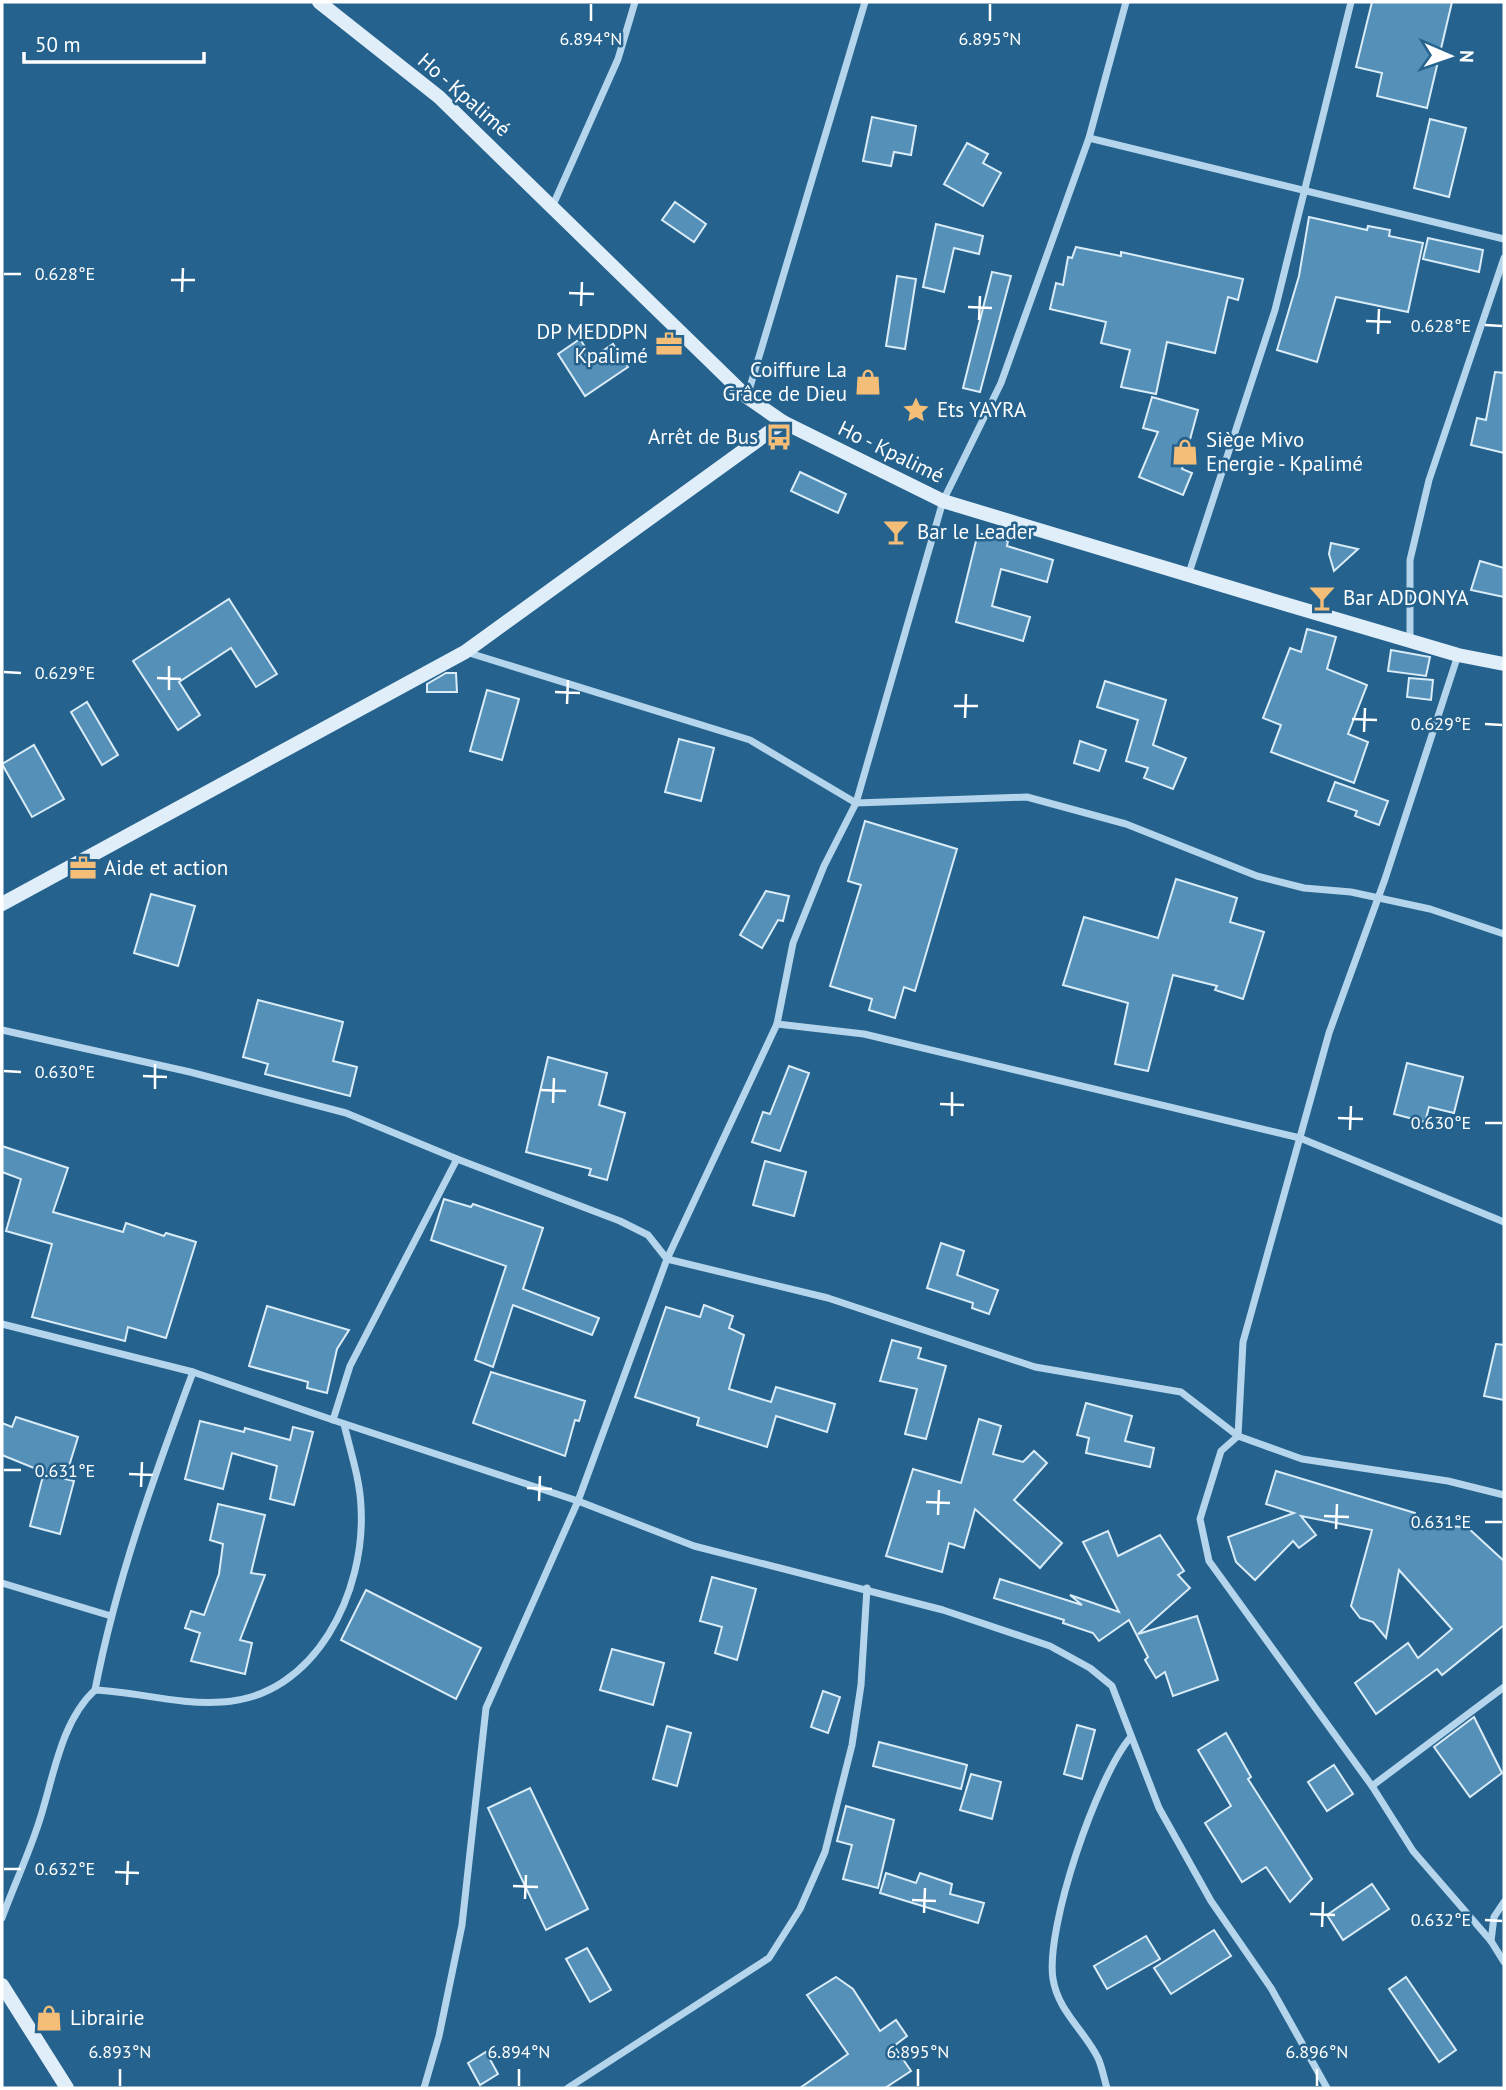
<svg xmlns="http://www.w3.org/2000/svg" width="1506" height="2090" font-family="'PT Sans',sans-serif">
<style>
.building{fill:#5590b8;stroke:#d9ecf8;stroke-width:2}
.lines{fill:none;stroke-linecap:round;stroke-linejoin:round}
.street{stroke:#b4d5eb;stroke-width:7}
.secondary{stroke:#dfeef9;stroke-width:14}
.ticks{fill:none;stroke:#fff;stroke-width:2.5}
.labels{text-anchor:middle;stroke-width:5;stroke-linejoin:round;paint-order:stroke}
.street-label{font-size:21px;fill:#fff;stroke:#25628d}
.poi-label{font-size:21px;fill:#fff;stroke:#25628d;text-anchor:start}
.ticks-label{font-size:18px;text-anchor:middle;fill:#fff;stroke:#25628d;stroke-width:5;stroke-linejoin:round;paint-order:stroke}
</style>
<rect width="100%" height="100%" fill="#25628d"/>
<!-- building -->
<g class="building">
<path d="M1372,2H1452L1427,108L1377,96L1382,73L1356,67Z"/>
<path d="M872,117L916,126L911,155L894,152L891,166L863,161Z"/>
<path d="M1430,119L1466,128L1449,197L1414,188Z"/>
<path d="M967,143L988,154L983,163L1001,173L983,206L944,184Z"/>
<path d="M675,202L706,224L694,242L662,220Z"/>
<path d="M1309,217L1367,230L1368,226L1390,230L1389,236L1423,243L1408,312L1336,297L1317,362L1277,350L1299,276Z"/>
<path d="M936,224L983,236L979,254L954,248L944,292L923,287Z"/>
<path d="M1428,238L1483,250L1479,272L1423,259Z"/>
<path d="M1076,247L1121,256V252L1243,279L1238,300L1228,297L1215,353L1167,342L1156,394L1121,387L1130,350L1101,343L1106,322L1050,309L1056,283L1063,285L1068,257L1072,258Z"/>
<path d="M992,272L1011,276L980,392L963,388Z"/>
<path d="M897,276L916,279L905,349L886,346Z"/>
<path d="M580,339L592,358L613,344L628,367L585,396L558,354Z"/>
<path d="M1495,372L1504,373V453L1471,445L1477,418L1486,420Z"/>
<path d="M1152,397L1198,410L1182,469L1192,473L1183,495L1139,477L1158,432L1143,428Z"/>
<path d="M800,472L846,494L838,513L791,491Z"/>
<path d="M978,533L1008,541L1007,546L1053,560L1047,582L1001,569L992,606L1030,617L1023,641L956,622Z"/>
<path d="M1331,543L1358,549L1334,571L1329,554Z"/>
<path d="M1480,561L1504,568V597L1471,590Z"/>
<path d="M229,599L277,674L256,687L231,648L179,682L200,715L178,730L133,661Z"/>
<path d="M1307,629L1336,637L1327,669L1367,685L1348,734L1368,742L1354,783L1271,752L1281,725L1263,718L1290,648L1301,652Z"/>
<path d="M1391,650L1430,657L1426,676L1388,671Z"/>
<path d="M446,673H456L457,692H427V684Z"/>
<path d="M1409,678L1433,680L1431,700L1407,697Z"/>
<path d="M1105,681L1166,700L1153,745L1186,758L1173,789L1144,778L1148,768L1126,761L1138,720L1097,707Z"/>
<path d="M487,690L519,699L502,760L470,751Z"/>
<path d="M87,702L118,755L102,765L71,712Z"/>
<path d="M679,739L714,748L701,801L665,792Z"/>
<path d="M1080,741L1106,750L1099,771L1074,763Z"/>
<path d="M34,745L64,799L32,817L2,764Z"/>
<path d="M1335,782L1388,801L1379,825L1355,816L1357,811L1328,801Z"/>
<path d="M865,821L957,849L915,991L904,987L895,1018L869,1010L872,999L830,986L861,885L848,881Z"/>
<path d="M1176,879L1237,898L1230,922L1264,932L1243,999L1215,990L1217,986L1173,975L1148,1071L1115,1064L1128,1003L1063,985L1084,917L1158,938Z"/>
<path d="M766,891L789,896L783,921L778,920L762,948L740,935Z"/>
<path d="M151,894L195,906L178,966L134,953Z"/>
<path d="M258,1000L343,1022L333,1061L357,1067L350,1096L265,1074L268,1064L243,1057Z"/>
<path d="M548,1057L607,1073L599,1105L625,1113L607,1180L589,1175L591,1169L526,1152Z"/>
<path d="M1407,1063L1463,1077L1454,1113L1429,1107L1425,1122L1394,1114Z"/>
<path d="M789,1066L809,1073L780,1151L752,1142L763,1112L770,1114Z"/>
<path d="M2,1146L68,1168L53,1212L123,1232L126,1223L164,1236L166,1233L196,1242L166,1338L128,1327L125,1341L32,1317L52,1244L6,1231L21,1179L2,1172Z"/>
<path d="M765,1161L806,1172L794,1216L753,1205Z"/>
<path d="M444,1199L471,1207L473,1204L543,1228L523,1289L599,1318L592,1335L513,1305L493,1367L475,1360L506,1266L431,1240Z"/>
<path d="M941,1243L964,1251L957,1275L998,1290L989,1314L972,1308L973,1303L927,1288Z"/>
<path d="M704,1305L733,1316L729,1328L744,1335L729,1389L771,1402L776,1387L835,1404L827,1432L776,1416L767,1447L697,1425L699,1418L635,1397L666,1307L700,1317Z"/>
<path d="M267,1306L349,1330L337,1349L327,1393L307,1388L308,1382L249,1366Z"/>
<path d="M892,1340L921,1348L918,1358L946,1366L926,1439L905,1434L917,1389L880,1381Z"/>
<path d="M1496,1344L1504,1345V1400L1484,1396Z"/>
<path d="M491,1372L585,1401L579,1421L575,1420L565,1456L473,1423Z"/>
<path d="M1086,1403L1132,1416L1125,1441L1154,1448L1150,1467L1086,1453L1089,1438L1077,1435Z"/>
<path d="M16,1417L78,1437L65,1479L74,1481L60,1534L30,1526L44,1472L2,1455V1423L12,1427Z"/>
<path d="M979,1419L1001,1426L993,1454L1023,1462L1034,1451L1047,1463L1014,1500L1062,1543L1040,1568L975,1509L964,1548L949,1543L942,1572L886,1556L913,1469L961,1483Z"/>
<path d="M200,1421L244,1432L245,1428L290,1440L293,1427L313,1432L294,1505L270,1499L277,1466L232,1453L223,1489L185,1479Z"/>
<path d="M1276,1471L1415,1513L1414,1525L1467,1527L1504,1561V1625L1442,1675L1437,1669L1376,1714L1355,1683L1408,1643L1418,1658L1452,1629L1399,1570L1386,1638L1373,1622L1360,1618L1351,1606L1372,1530L1301,1516L1316,1535L1299,1548L1293,1541L1255,1580L1236,1562L1228,1537L1294,1513L1266,1504Z"/>
<path d="M218,1504L265,1515L251,1573L265,1575L240,1640L252,1643L245,1674L191,1661L200,1633L185,1628L191,1611L204,1615L219,1574L223,1544L210,1540Z"/>
<path d="M1108,1531L1118,1556L1160,1535L1184,1571L1178,1575L1190,1588L1138,1634L1197,1616L1218,1680L1173,1696L1165,1672L1156,1678L1145,1660L1148,1657L1129,1620L1099,1641L1093,1633L1063,1623L1064,1620L994,1598L1000,1579L1082,1605L1070,1595L1119,1612L1083,1542Z"/>
<path d="M712,1577L756,1589L737,1660L715,1653L722,1627L700,1621Z"/>
<path d="M366,1590L481,1648L456,1699L341,1640Z"/>
<path d="M612,1649L664,1663L653,1705L600,1690Z"/>
<path d="M823,1691L840,1697L828,1733L811,1727Z"/>
<path d="M1474,1717L1502,1773L1470,1797L1434,1747Z"/>
<path d="M1077,1725L1095,1730L1082,1779L1064,1774Z"/>
<path d="M667,1726L691,1733L677,1786L653,1779Z"/>
<path d="M1226,1733L1251,1777L1248,1779L1312,1879L1290,1902L1266,1867L1242,1882L1205,1823L1231,1806L1198,1750Z"/>
<path d="M879,1742L967,1765L961,1789L873,1766Z"/>
<path d="M1334,1765L1353,1794L1327,1811L1308,1782Z"/>
<path d="M971,1774L1001,1782L992,1819L960,1810Z"/>
<path d="M530,1788L588,1909L546,1930L488,1808Z"/>
<path d="M846,1806L894,1820L878,1888L843,1879L852,1845L837,1841Z"/>
<path d="M886,1873L916,1883L920,1873L952,1884L950,1894L984,1903L978,1923L880,1893Z"/>
<path d="M1372,1884L1389,1909L1343,1940L1327,1915Z"/>
<path d="M1214,1930L1231,1956L1171,1994L1154,1968Z"/>
<path d="M1146,1936L1160,1959L1107,1989L1094,1966Z"/>
<path d="M587,1948L611,1990L590,2002L566,1959Z"/>
<path d="M836,1977L853,1989L880,2031L896,2020L907,2036L894,2046L911,2071L885,2088H800L848,2054L807,1995Z"/>
<path d="M1406,1977L1456,2050L1439,2062L1389,1989Z"/>
<path d="M486,2052L498,2074L480,2085L468,2063Z"/>
</g>
<g class="lines">
<!-- street -->
<g class="street">
<path d="M1089,138L1504,239"/>
<path d="M553,205L618,59L635,2"/>
<path d="M747,397L865,2"/>
<path d="M1189,573L1275,310L1351,2"/>
<path d="M1410,639V560L1429,480L1504,258"/>
<path d="M466,652L750,740L856,803L1027,797L1126,824L1257,876L1304,888L1351,892L1430,909L1504,934"/>
<path d="M1458,655L1385,879L1329,1033L1243,1342L1238,1436L1221,1451L1200,1519L1209,1561L1372,1786L1413,1851L1491,1941L1504,1962"/>
<path d="M777,1024L864,1034L1300,1138L1504,1222"/>
<path d="M2,1030L190,1072L346,1113L457,1159L620,1221L648,1235L667,1259L828,1298L1035,1367L1181,1392L1238,1436L1302,1459L1448,1481L1504,1495"/>
<path d="M457,1159L350,1366L333,1420L578,1501L694,1546L943,1610L1050,1646L1090,1668L1112,1686L1159,1808L1211,1901L1271,1988L1327,2088"/>
<path d="M2,1324L193,1372L333,1420"/>
<path d="M2,1583L111,1616"/>
<path d="M95,1690C116,1581 154,1476 193,1372"/>
<path d="M1372,1786L1504,1687"/>
<path d="M2,1918C13,1888 27,1858 37,1828C53,1783 59,1723 95,1690C138,1692 179,1705 222,1702C316,1697 366,1591 361,1507C360,1479 350,1450 344,1424"/>
<path d="M1491,1941L1494,1917L1504,1902"/>
<path d="M424,2088L439,2036L462,1925L486,1708L578,1501L667,1259L777,1024L793,943L824,866L856,803L943,501L1001,383L1089,138L1126,2"/>
<path d="M568,2088L769,1958L800,1909L825,1852L852,1745L861,1685L867,1588"/>
<path d="M1107,2088C1104,2078 1102,2067 1098,2058C1084,2030 1058,2011 1053,1979C1045,1928 1097,1777 1130,1738"/>
</g>
<!-- secondary -->
<g class="secondary">
<path d="M319,2L439,97L747,397L783,422L943,501L1285,604L1458,655L1504,664"/>
<path d="M2,904L465,652L783,422"/>
<path d="M2,1985L67,2088"/>
</g>
</g>
<!-- ticks -->
<path class="ticks" d="M591,21V4M990,21V4M4,274H21M171,280H195M182,292L183,268M569,293L594,294M581,306L582,282M968,307L992,308M979,320L980,296M1366,321L1391,322M1485,325L1502,326M1378,334L1379,309M4,672L21,673M157,678L181,679M169,690V666M555,692L580,693M567,704L568,680M954,706H978M965,718L966,694M1352,719L1377,720M1485,724L1502,725M1364,732L1365,708M4,1071L21,1072M143,1076L167,1077M155,1089V1064M541,1090L566,1091M553,1103L554,1078M940,1104L964,1105M952,1116V1092M1338,1118L1363,1119M1485,1123H1502M1350,1130L1351,1106M4,1470H21M129,1474L153,1475M141,1487L142,1462M527,1488L552,1489M539,1501L540,1476M926,1502L950,1503M938,1515L939,1490M1324,1516L1349,1517M1485,1522H1502M1336,1529L1337,1504M4,1869H21M115,1872L139,1873M127,1885L128,1861M513,1886L538,1887M525,1899L526,1875M912,1900L936,1901M924,1913L925,1888M1310,1914L1335,1915M1485,1920L1502,1921M1322,1927L1323,1902M120,2086V2069M519,2086V2069M918,2086V2069M1317,2086V2069"/>
<!-- icons -->
<defs>
<g id="office-bare" transform="scale(2.1)"><path d="M-6-3h4V-5.5h4V-3h4V5H-6ZM-1-4.5V-3h2v-1.5ZM-6 0V1H6V0Z" fill="#f5be78" stroke="#25628d" stroke-width="2.5" paint-order="stroke"/></g>
<g id="shop-bare" transform="scale(2.1)"><path d="M-5-2.5h2.3a2.7 3.5 0 0 1 5.4 0H5L5.5 6h-11ZM-1.5-2.5h3a1.5 2.3 0 0 0-3 0Z" fill="#f5be78" stroke="#25628d" stroke-width="2.5" paint-order="stroke"/></g>
<g id="sight-bare" transform="scale(2.1)"><path d="M0-6L1.8-2.2L6-1.7L2.9 1.2L3.7 5.4L0 3.3L-3.7 5.4L-2.9 1.2L-6-1.7L-1.8-2.2Z" fill="#f5be78" stroke="#25628d" stroke-width="2.5" paint-order="stroke"/></g>
<g id="bus-bare" transform="scale(2.1)"><path d="M-5-6H5V4H4V6H2V4H-2V6H-4V4H-5ZM-3.5-4V0h7V-4ZM-3.5 1.2v1.5H-2V1.2ZM2 1.2v1.5H3.5V1.2Z" fill="#f5be78" stroke="#25628d" stroke-width="2.5" paint-order="stroke"/></g>
<g id="bar-bare" transform="scale(2.1)"><path d="M-6-5H6L.8 .8V4.5H3.5V6h-7V4.5H-.8V.8Z" fill="#f5be78" stroke="#25628d" stroke-width="2.5" paint-order="stroke"/></g>
</defs>
<g fill-rule="evenodd">
<use href="#office-bare" x="669" y="344"/>
<use href="#shop-bare" x="868" y="382"/>
<use href="#sight-bare" x="916" y="410"/>
<use href="#bus-bare" x="779" y="437"/>
<use href="#shop-bare" x="1185" y="452"/>
<use href="#bar-bare" x="896" y="532"/>
<use href="#bar-bare" x="1322" y="598"/>
<use href="#office-bare" x="83" y="868"/>
<use href="#shop-bare" x="49" y="2018"/>
</g>
<g class="labels">
<!-- street labels -->
<g class="street-label">
<text transform="translate(464 95) rotate(41)" y="7">Ho - Kpalimé</text>
<text transform="translate(891 452) rotate(26)" y="7">Ho - Kpalimé</text>
</g>
<!-- poi labels -->
<g class="poi-label">
<text x="648" y="339" text-anchor="end">DP MEDDPN<tspan x="648" dy="24">Kpalimé</tspan></text>
<text x="847" y="377" text-anchor="end">Coiffure La<tspan x="847" dy="24">Grâce de Dieu</tspan></text>
<text x="937" y="417">Ets YAYRA</text>
<text x="758" y="444" text-anchor="end">Arrêt de Bus</text>
<text x="1206" y="447">Siège Mivo<tspan x="1206" dy="24">Energie - Kpalimé</tspan></text>
<text x="917" y="539">Bar le Leader</text>
<text x="1343" y="605">Bar ADDONYA</text>
<text x="104" y="875">Aide et action</text>
<text x="70" y="2025">Librairie</text>
</g>
</g>
<g class="ticks-label">
<text x="591" y="45">6.894°N</text>
<text x="990" y="45">6.895°N</text>
<text x="65" y="280">0.628°E</text>
<text x="1441" y="332">0.628°E</text>
<text x="65" y="679">0.629°E</text>
<text x="1441" y="730">0.629°E</text>
<text x="65" y="1078">0.630°E</text>
<text x="1441" y="1129">0.630°E</text>
<text x="65" y="1477">0.631°E</text>
<text x="1441" y="1528">0.631°E</text>
<text x="65" y="1875">0.632°E</text>
<text x="1441" y="1926">0.632°E</text>
<text x="120" y="2058">6.893°N</text>
<text x="519" y="2058">6.894°N</text>
<text x="918" y="2058">6.895°N</text>
<text x="1317" y="2058">6.896°N</text>
</g>
<!-- border -->
<rect width="1506" height="2090" fill="none" stroke="#ffffff" stroke-width="7"/>
<!-- north arrow -->
<g transform="translate(1450 56) rotate(92)" stroke="#25628d" stroke-width="5" paint-order="stroke">
<path d="M0-5L12 26L0 18L-12 26Z" fill="#ffffff"/>
<text y="-10" font-size="19" font-weight="bold" text-anchor="middle" fill="#ffffff">N</text>
</g>
<!-- scale -->
<path d="M24 52v10h180v-10" fill="none" stroke="#ffffff" stroke-width="3.5"/>
<text x="35" y="52" font-size="21" fill="#ffffff" stroke="#25628d" stroke-width="5" paint-order="stroke">50 m</text>
</svg>
